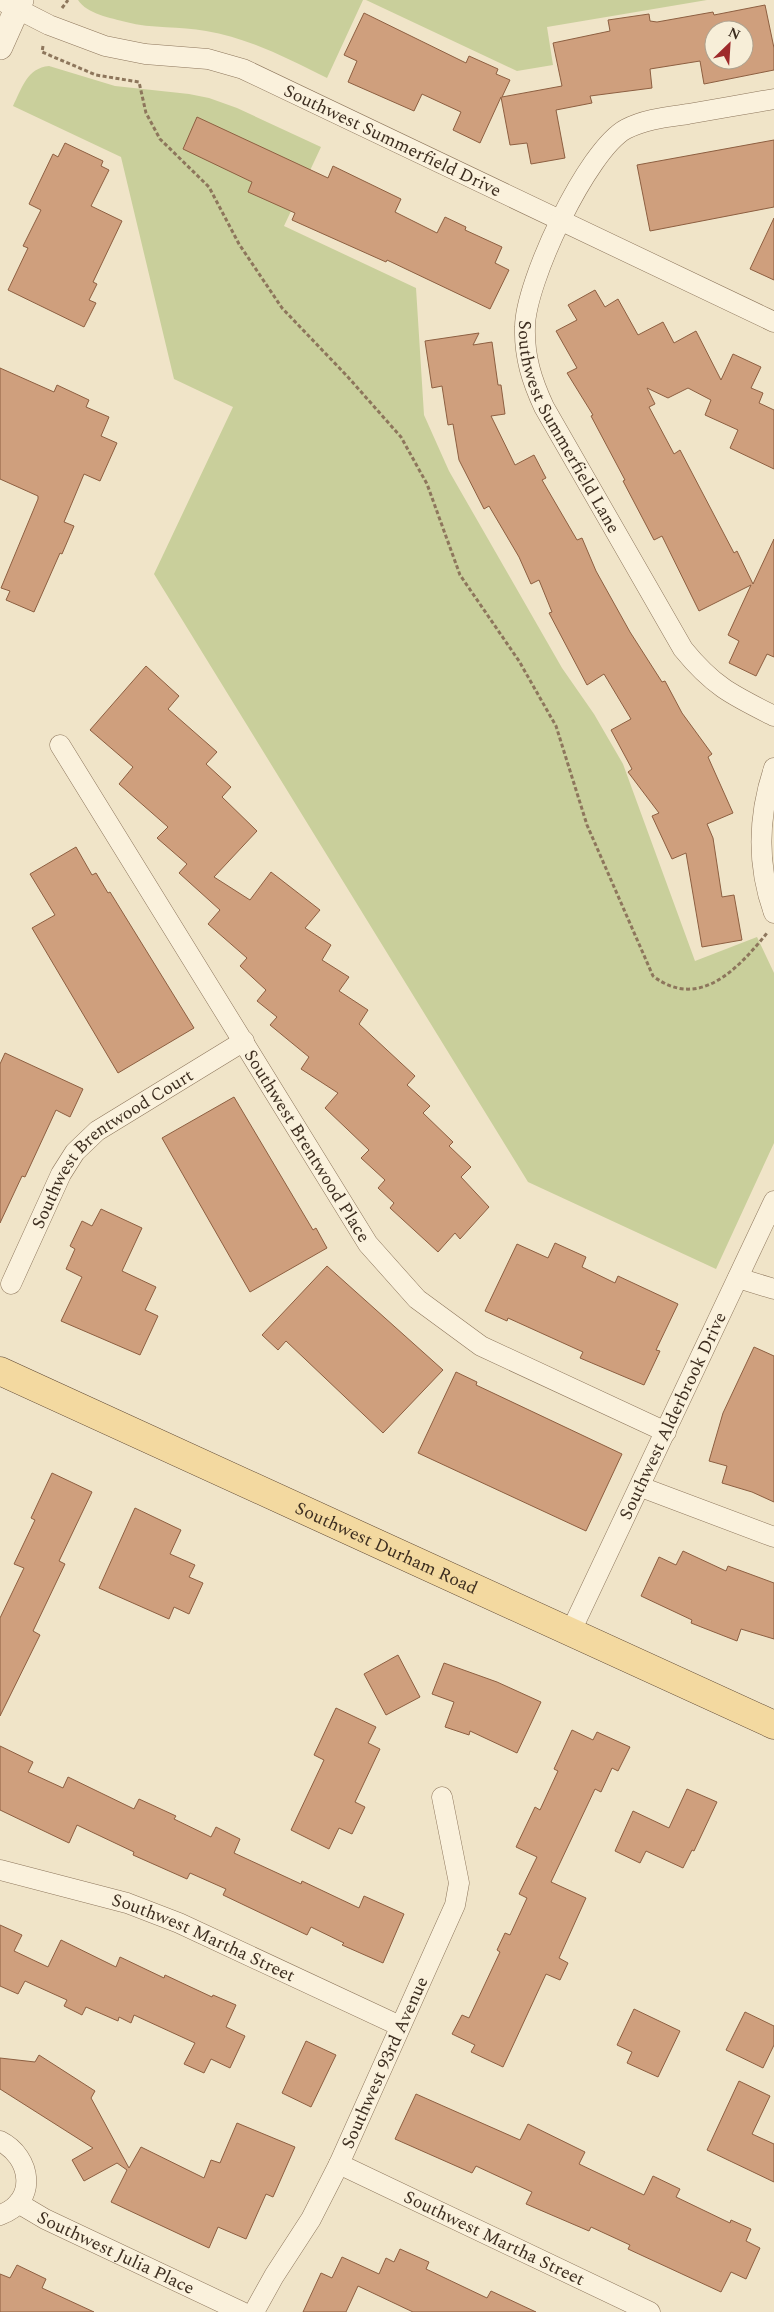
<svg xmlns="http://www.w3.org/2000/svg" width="774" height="2312" font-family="Spectral,serif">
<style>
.grass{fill:#c9cf9b}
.building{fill:#cf9f7d;stroke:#8d5f41;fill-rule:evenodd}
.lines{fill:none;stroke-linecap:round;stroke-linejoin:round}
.minor-casing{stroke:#8d765c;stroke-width:21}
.tertiary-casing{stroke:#8d765c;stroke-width:26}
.primary-casing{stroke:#5b4430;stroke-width:29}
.path{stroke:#8d765c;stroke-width:3;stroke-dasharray:4 2.5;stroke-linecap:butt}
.minor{stroke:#faf1dc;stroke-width:20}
.tertiary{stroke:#faf1dc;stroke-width:25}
.primary{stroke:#f3d9a0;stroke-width:28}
.labels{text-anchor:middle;stroke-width:4;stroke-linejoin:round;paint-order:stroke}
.street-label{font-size:18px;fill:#3d2e20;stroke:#f7eed8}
</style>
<rect width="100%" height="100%" fill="#f0e4c8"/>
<!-- grass -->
<g class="grass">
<path d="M78,0H363L327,78C288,59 249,38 206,31C180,26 152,29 126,22C111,18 87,14 78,0Z"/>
<path d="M366,0H707L547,27L553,65L517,71Z"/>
<path d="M49,66L115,86L189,94L209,98L237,108L321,147L284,226L416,288L424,415L449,471L562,668L594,714L623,764L695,961L757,937L774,973V1143L716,1269L528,1182L154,574L233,407L174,379L121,157L13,106C22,88 27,68 49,66Z"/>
</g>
<!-- building -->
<g class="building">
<path d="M765,5L774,48V70L704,84L700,61L650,69L652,88L590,96L592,103L556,110L565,158L531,164L527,143L510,145L501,97L480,143L453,130L461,112L422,94L414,111L348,82L357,61L344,55L364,13L466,63L469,56L498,69L496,74L510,80L502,97L562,86L553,43L610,31L608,20L649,14L650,21L657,22L713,12L714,15ZM714,30H744V60H714Z"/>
<path d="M197,117L328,178L333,166L401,199L395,212L437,233L445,217L466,227L465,230L502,247L495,263L509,270L490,309L387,260L386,262L292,220L295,213L248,192L252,182L183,149Z"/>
<path d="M774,140V207L650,231L637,165Z"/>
<path d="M65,143L103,161L101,166L109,170L91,206L122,221L93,282L97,284L89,300L96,303L84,327L8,290L28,248L23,246L41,210L29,204L53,154L58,157Z"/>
<path d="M774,218V280L750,269Z"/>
<path d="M595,290L605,307L618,299L638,335L663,322L674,343L696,331L721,380L733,354L761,367L751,388L763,393L759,403L774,410V469L730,448L738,430L705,415L711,400L688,388L668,398L647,388L655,404L649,407L674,454L680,450L734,553L737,551L753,584L774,539V657L767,654L756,676L729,663L739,641L728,635L751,585L699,611L662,536L654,540L623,481L625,480L591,416L593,415L567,373L577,368L556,331L577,320L568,305Z"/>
<path d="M479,333L473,345L492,342L498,385H501L505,414L491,416L515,465L534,455L546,478L542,480L577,540L582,538L596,571L630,632L662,682L665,681L682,713L712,754L708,757L733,813L707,824L713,838L722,897L734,895L742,940L702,947L686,853L672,859L652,816L659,813L628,772L632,769L611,730L631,719L604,674L587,685L549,613L552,612L539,580L531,584L519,557L489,506L484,509L459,460L453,424L448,425L442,386L432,388L425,341Z"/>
<path d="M0,368L54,392L57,385L89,400L86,407L109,417L101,436L117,443L100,481L84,474L64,522L74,526L62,554L60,553L34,612L6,600L10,591L1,588L38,499V496L0,479Z"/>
<path d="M146,666L179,696L168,709L217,752L206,764L231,787L222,797L257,831L214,877L250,900L271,872L320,910L305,928L331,945L322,960L349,977L339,991L368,1010L359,1024L415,1076L407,1085L430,1106L423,1113L453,1142L449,1146L471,1167L461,1177L489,1207L460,1239L455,1233L438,1252L390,1208L394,1203L378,1188L385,1180L361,1158L369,1150L325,1108L338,1093L301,1069L309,1057L270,1025L277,1017L257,1001L266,990L240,966L247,958L208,924L220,910L179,873L187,864L157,838L168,827L119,784L133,767L90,730Z"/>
<path d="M76,847L92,875L96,873L108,893L110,892L194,1028L118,1073L32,928L55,915L30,874Z"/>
<path d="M5,1053L83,1089L70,1117L56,1110L25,1177L22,1176L0,1223V1064Z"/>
<path d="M234,1097L313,1230L316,1228L327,1248L250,1292L162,1138Z"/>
<path d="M101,1209L142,1228L122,1271L156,1287L145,1310L158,1316L140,1355L61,1321L82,1277L66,1269L75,1249L70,1246L82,1221L92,1226Z"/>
<path d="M555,1243L586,1257L582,1267L615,1283L618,1276L678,1304L656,1350L660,1351L644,1385L580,1358L583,1352L508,1318L507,1321L485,1311L517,1244L548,1258Z"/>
<path d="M327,1266L443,1370L383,1433L286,1341L278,1350L262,1335Z"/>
<path d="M754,1347L774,1356V1502L752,1492L722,1483L727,1466L709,1461L723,1413Z"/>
<path d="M456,1372L477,1382L476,1385L622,1454L586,1531L418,1453Z"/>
<path d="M52,1473L92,1492L59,1561L65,1564L33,1631L40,1635L0,1716V1618L24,1568L14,1564L35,1520L31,1518Z"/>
<path d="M135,1508L181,1530L170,1554L195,1565L189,1577L203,1583L189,1614L174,1607L169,1619L99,1588Z"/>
<path d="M683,1551L726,1571L728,1566L774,1583V1639L741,1629L737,1641L691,1623L692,1620L641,1596L659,1557L676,1565Z"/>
<path d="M398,1655L420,1697L386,1715L364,1674Z"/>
<path d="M444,1663L497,1682L541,1702L517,1753L470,1731L469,1735L445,1727L454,1702L432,1694Z"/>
<path d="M336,1708L376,1727L368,1743L380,1749L355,1802L365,1807L352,1834L339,1828L329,1849L291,1830L324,1760L314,1755Z"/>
<path d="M572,1730L593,1740L597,1732L630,1747L618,1771L612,1768L601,1792L595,1789L551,1882L586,1898L559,1958L568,1963L560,1980L546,1974L503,2067L471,2052L475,2045L452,2034L462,2015L469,2018L500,1952L497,1950L505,1933L510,1935L527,1898L519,1894L537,1857L516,1847L535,1807L540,1810L558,1771L554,1769Z"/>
<path d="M0,1746L33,1762L28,1772L63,1788L68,1777L134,1809L139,1799L176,1816L174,1819L211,1837L216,1827L240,1839L234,1853L301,1884L302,1881L359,1908L364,1896L404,1914L383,1963L342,1945L344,1943L311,1927L307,1935L223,1895L226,1889L190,1873L187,1879L133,1855L134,1852L77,1825L69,1843L0,1810Z"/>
<path d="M687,1789L717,1802L694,1851L692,1850L683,1868L646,1851L640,1863L615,1851L633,1811L669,1828Z"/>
<path d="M0,1925L22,1935L14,1951L48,1967L61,1940L116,1967L120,1957L164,1978L165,1975L212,1997L213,1995L236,2005L226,2027L245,2036L230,2068L211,2059L204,2073L184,2064L195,2043L134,2015L131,2023L119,2017L118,2021L86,2007L82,2015L64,2006L67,2000L25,1981L18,1994L0,1986Z"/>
<path d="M634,2009L680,2031L658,2077L627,2063L632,2052L617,2045Z"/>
<path d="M745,2012L774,2026V2045L763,2068L726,2050Z"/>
<path d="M306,2041L336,2055L311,2107L282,2093Z"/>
<path d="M39,2055L95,2091L91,2098L129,2168L141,2147L204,2178L211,2160L220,2163L237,2123L295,2147L273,2197L266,2194L246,2239L218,2227L209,2248L111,2202L127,2170L117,2163L84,2181L72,2160L93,2148L0,2089V2058L35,2062Z"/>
<path d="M739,2081L770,2096L752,2134L774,2144V2182L707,2150Z"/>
<path d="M416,2094L520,2140L528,2124L585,2152L579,2164L644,2195L653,2176L680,2189L676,2197L730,2223L731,2220L751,2229L746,2241L760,2248L746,2279L731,2272L721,2292L628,2249L630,2245L591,2227L589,2231L526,2204L532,2192L476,2166L472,2173L395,2139Z"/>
<path d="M400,2249L429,2262L426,2269L487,2298L491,2291L536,2312H413L358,2286L346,2312H303L321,2273L332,2278L342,2257L379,2274L386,2258L394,2262Z"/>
<path d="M17,2265L46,2279L42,2288L94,2312H0V2274L10,2278Z"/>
</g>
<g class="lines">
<!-- minor casing -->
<g class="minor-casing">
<g id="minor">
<path id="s1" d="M0,0L49,25L105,46L145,54L208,59L243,69L774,322"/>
<path id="s2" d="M774,99C745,104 717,109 688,114C667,117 645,119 626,129C587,150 525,283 525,327C524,357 532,381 544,407L683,649C713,686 732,695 774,716"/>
<path id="s3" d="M60,745L368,1244L417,1299L481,1346L666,1432"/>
<path d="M774,768C758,816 757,866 774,913"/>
<path d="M738,1278L774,1289"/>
<path id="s4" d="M11,1284L61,1174L75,1152L97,1131L244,1041"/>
<path d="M641,1487L774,1537"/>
<path id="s5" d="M571,1631L774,1201"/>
<path id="s6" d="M0,1870L127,1903L179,1923L400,2026"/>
<path d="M0,2141C32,2157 38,2202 0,2215"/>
<path id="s7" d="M339,2164L650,2312"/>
<path id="s8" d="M18,2203L45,2219L242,2312"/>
<path id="s9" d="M254,2312L274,2276L311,2219L339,2164L455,1905L459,1883L442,1797"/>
</g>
</g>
<!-- tertiary casing -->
<g class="tertiary-casing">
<path id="tertiary" d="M0,47L21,0"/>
</g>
<!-- primary casing -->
<g class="primary-casing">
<g id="primary">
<path id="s10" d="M0,1371L774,1725"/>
</g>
</g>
<!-- path -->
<g class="path">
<path d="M62,8L68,0"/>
<path d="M43,46L42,52L96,75L139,82L146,113L160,139L209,187L239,244L282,308L347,376L401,437L427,484L460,575L519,661L556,726L587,825L653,976C699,1011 738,969 767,933"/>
</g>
<!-- minor -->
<use href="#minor" class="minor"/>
<!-- tertiary -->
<use href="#tertiary" class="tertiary"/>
<!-- primary -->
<use href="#primary" class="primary"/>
</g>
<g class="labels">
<!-- street labels -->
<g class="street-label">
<text dy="6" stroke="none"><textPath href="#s1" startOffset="421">Southwest Summerfield Drive</textPath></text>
<text dy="6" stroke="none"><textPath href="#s2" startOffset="488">Southwest Summerfield Lane</textPath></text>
<text dy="6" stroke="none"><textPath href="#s3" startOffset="471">Southwest Brentwood Place</textPath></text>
<text dy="6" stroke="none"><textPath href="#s4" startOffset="175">Southwest Brentwood Court</textPath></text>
<text dy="6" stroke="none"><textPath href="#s5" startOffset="238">Southwest Alderbrook Drive</textPath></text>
<text dy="6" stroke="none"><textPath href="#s10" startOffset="425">Southwest Durham Road</textPath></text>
<text dy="6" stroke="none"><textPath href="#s6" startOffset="215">Southwest Martha Street</textPath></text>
<text dy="6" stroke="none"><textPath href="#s9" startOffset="282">Southwest 93rd Avenue</textPath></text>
<text dy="6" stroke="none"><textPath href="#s7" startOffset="172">Southwest Martha Street</textPath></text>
<text dy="6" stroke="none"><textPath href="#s8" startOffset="110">Southwest Julia Place</textPath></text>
</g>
</g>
<!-- north arrow -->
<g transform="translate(729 45) rotate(25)"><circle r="24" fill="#f7eed8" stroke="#ada18e"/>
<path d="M0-4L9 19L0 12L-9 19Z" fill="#9e2a2b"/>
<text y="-8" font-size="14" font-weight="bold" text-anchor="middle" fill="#3d2e20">N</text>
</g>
</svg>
